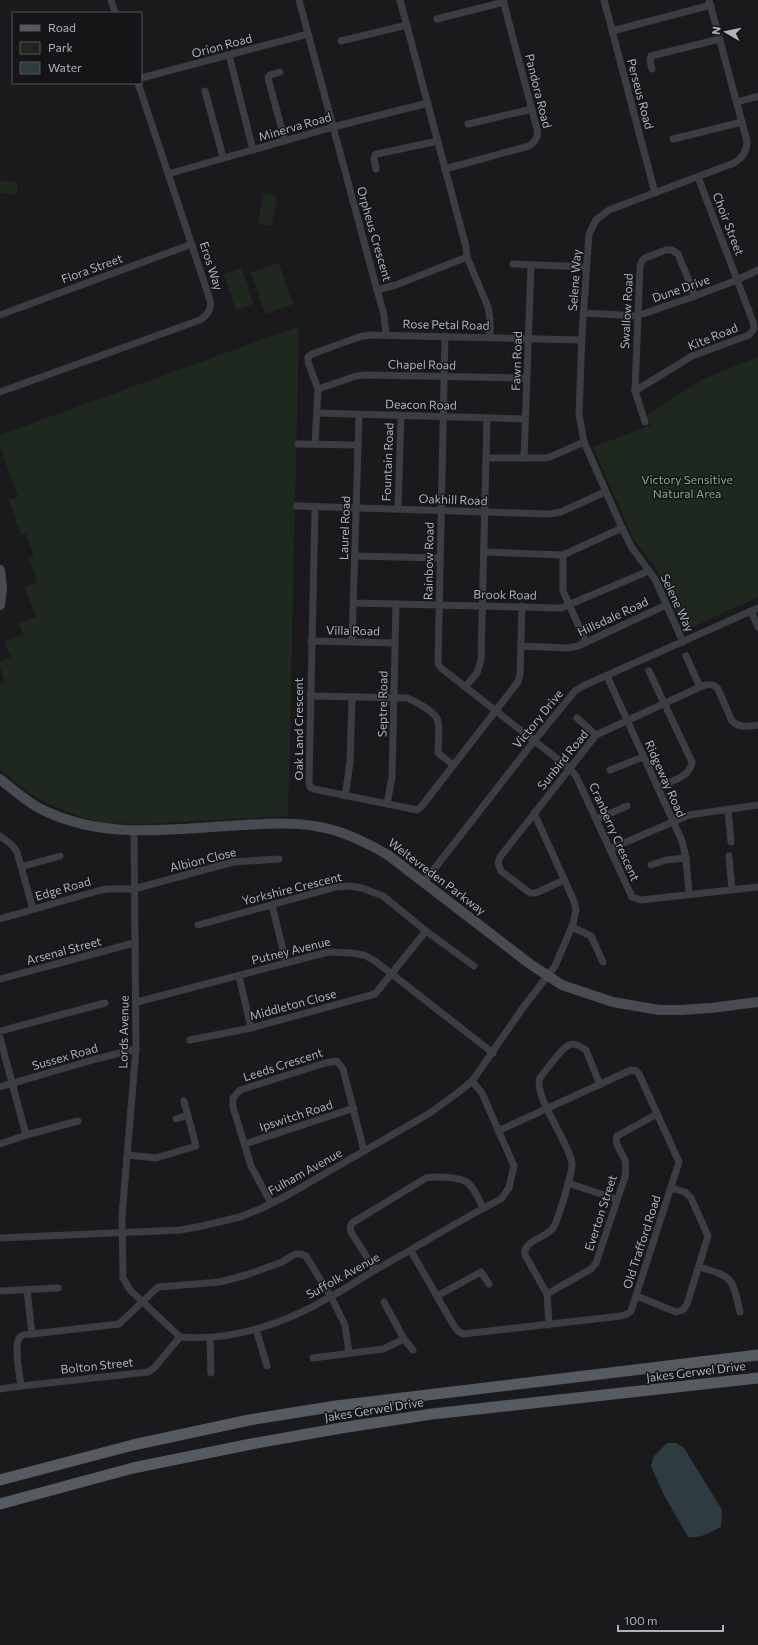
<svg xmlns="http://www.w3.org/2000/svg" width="758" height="1645" font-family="Commissioner,sans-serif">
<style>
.green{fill:#1f281f}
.water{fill:#2e3c42}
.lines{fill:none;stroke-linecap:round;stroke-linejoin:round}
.street{stroke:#3a3d42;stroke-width:7}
.secondary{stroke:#484c52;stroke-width:10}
.primary{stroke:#565a61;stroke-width:11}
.labels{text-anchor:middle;stroke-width:3;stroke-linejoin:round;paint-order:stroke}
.street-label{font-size:12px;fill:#abb3bd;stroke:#151518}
.park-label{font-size:12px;fill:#83aa81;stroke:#151518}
</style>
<rect width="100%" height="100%" fill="#1a1a1d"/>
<!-- green -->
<g class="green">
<path d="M0,180L18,183L16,195L0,193Z"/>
<path d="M263,193L277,196L272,226L258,224Z"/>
<path d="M279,263L293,304L265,314L251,272Z"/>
<path d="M242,268L253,304L236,310L224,274Z"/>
<path d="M299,326L288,816L142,824L106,823L83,818L50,805L29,793L0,769V684L5,682L0,666V661L11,657L5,641L23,635L19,623L36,617L25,587L37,582L29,559L34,557L26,533L21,535L9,500L18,497L0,447V435Z"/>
<path d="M758,357V597L684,631L656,568L634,540L593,447L651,425L647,415L705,378Z"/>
</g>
<!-- water -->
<path class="water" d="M667,1443H676L684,1448L722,1510L721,1527C711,1532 700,1539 688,1537L664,1495L651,1466L654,1456Z"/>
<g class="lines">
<!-- street -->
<g class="street">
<path d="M111,0L115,13"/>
<path d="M299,0L377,290L396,285L467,257L466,247L400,0"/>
<path d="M604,0L655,193"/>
<path d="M437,19L504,2"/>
<path d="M612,31L711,5"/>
<path d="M341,41L407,25"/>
<path d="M229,55L253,150"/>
<path d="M652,69L650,61L651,56L720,39"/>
<path d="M280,72L270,75L268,78L285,141"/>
<path d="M141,78L308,34"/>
<path d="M205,91L223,157"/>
<path d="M737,102L758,96"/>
<path d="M468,124L532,109"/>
<path d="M673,139L742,122"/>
<path d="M376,169L374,159L375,155L377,154L438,141"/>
<path d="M445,169L529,146C535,142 539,137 537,129L503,0"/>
<path d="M168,174L333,127L428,103"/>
<path d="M467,257L488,307L490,319V337"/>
<path d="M513,264L586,267"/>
<path d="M377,290L384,315L386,335"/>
<path d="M584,313L637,316L695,296L737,280L758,270"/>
<path d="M0,315L192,244"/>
<path d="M445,336L438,664L441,668L569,768L576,776L632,897L641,900L758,887"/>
<path d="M318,389L356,376L366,375L527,378"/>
<path d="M635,391L692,356L749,335L754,329L753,322L698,177"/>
<path d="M0,392L200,320C208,315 212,309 210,300L138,83"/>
<path d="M317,413L525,419"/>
<path d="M645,422L635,391L640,266L642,261L645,258L666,250H672L678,254L695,296"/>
<path d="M298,444L358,445"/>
<path d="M315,444L318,389L308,362V357L312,354L359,337L369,335L582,340"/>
<path d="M486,458H545L550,457L584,442"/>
<path d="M524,458L531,265"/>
<path d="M297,506L549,514L561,512L605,492"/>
<path d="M315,508L309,782L310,787L314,789L412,809L417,810L421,807L518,682L520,674L522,606"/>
<path d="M398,509L401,416"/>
<path d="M483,552L563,555L622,528"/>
<path d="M563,555V591L586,642"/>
<path d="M355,556L439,558"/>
<path d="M354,603L561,608L644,573L648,570"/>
<path d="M751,611L758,627"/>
<path d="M311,641L395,643"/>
<path d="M352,642L359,415"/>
<path d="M683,642L655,579L632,548L622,528L584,442L579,414L582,334L589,234L596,220L609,210L734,163C743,158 747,151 747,141L709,0"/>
<path d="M521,646L568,648L578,646L666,605"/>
<path d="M686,656L700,687"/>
<path d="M649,671L692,762C691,777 669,782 657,787"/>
<path d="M607,676L682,841L686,858L689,894"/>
<path d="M465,687L477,673L481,660L487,418"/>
<path d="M310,696L407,698C415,701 436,712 438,721C440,730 438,743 438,753L453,765"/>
<path d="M577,718L596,735"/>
<path d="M610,770L643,757"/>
<path d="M345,796L350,763L352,697"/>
<path d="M387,804L392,777L396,604"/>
<path d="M728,809L731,842"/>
<path d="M597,819L627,806"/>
<path d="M134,831L136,1049L122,1216L123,1278L130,1290L180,1337C232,1342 286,1323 330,1297C345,1289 360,1279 375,1270C417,1247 458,1221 501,1199L509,1188L514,1166L482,1093L472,1081"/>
<path d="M0,836L12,845L17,852L33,909"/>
<path d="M610,849L689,815L758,805"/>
<path d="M729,856L732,890"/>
<path d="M651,865L666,860L686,858"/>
<path d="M21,867L60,856"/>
<path d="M564,880L536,893H530L501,871L498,863L500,857L596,735L700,687C707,684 713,683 718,689L732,721C740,729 749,726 758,725"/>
<path d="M424,882L534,741L575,691L583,686L758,608"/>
<path d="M272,905L286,962"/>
<path d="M0,919L101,890L108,889H134L233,862L279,859"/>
<path d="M198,925L336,887L350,886L362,888L383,896L426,931L474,966"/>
<path d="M572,927L591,936L603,962"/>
<path d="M239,976L251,1028"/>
<path d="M0,979L134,943"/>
<path d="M137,1002L328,952L352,953L364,955L375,961L493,1053"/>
<path d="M0,1031L105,1003"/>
<path d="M0,1038L26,1135"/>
<path d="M190,1040L251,1028L375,994L426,931"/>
<path d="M0,1087L96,1059L136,1049"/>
<path d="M176,1119L188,1115"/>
<path d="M0,1144L26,1135L78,1121"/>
<path d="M245,1144L354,1108"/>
<path d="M128,1155L156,1158L196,1146L184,1101"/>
<path d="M568,1183L616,1199"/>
<path d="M271,1203L251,1166L233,1107V1098L240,1090L325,1063L337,1061L343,1069L364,1151"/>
<path d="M0,1238L180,1230L202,1226L240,1217L260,1209L286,1196L430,1113L460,1091L472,1081L482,1067L522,1009L555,966L573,924L576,910L574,901L534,813"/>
<path d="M411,1251L454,1326L458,1331L463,1334L621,1316L627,1314L631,1311L679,1162L639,1074L636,1071L631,1070L498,1131"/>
<path d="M699,1267C734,1277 732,1278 740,1312"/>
<path d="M375,1270L351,1232L350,1227L352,1223L426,1178C435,1176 461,1177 468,1183C475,1189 479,1200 483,1208"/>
<path d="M27,1290L32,1334"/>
<path d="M0,1291L58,1288"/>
<path d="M547,1294L591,1269L596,1263L625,1177C626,1171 626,1166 625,1160C622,1152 614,1145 617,1136L657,1114"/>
<path d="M437,1296L481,1272L489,1284"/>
<path d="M637,1296L676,1312L683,1310L687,1304L708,1236L691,1198L685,1192L671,1188"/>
<path d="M384,1302L404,1339L413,1350"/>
<path d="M549,1325L547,1294L525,1255C522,1241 546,1238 553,1228C558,1220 573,1171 572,1163C569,1142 533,1096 540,1078C545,1071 563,1047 569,1045C575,1042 582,1047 586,1050L600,1085"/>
<path d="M256,1329L267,1366"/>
<path d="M210,1338L211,1373"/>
<path d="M313,1358L383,1349L404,1339"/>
<path d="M21,1386C20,1376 13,1343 20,1337C23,1334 28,1334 32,1334L119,1324L158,1287L220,1282L246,1275L282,1262L295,1254H301L306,1256L331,1297L345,1325L349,1353"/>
<path d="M0,1389L21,1386L148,1372L154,1368L180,1337"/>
</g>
<!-- secondary -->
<g class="secondary">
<path d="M0,570L2,588L0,605"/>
<path d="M0,779C12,789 25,800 39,808C104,842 175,828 245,825C273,823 302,822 329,829C350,834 369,844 388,855L530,964L562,985L613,1002L659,1010H680L711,1008L758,1002"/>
</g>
<!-- primary -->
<g class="primary">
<path d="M0,1480L133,1445L249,1420L336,1406L758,1355"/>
<path d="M0,1504L133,1468L251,1444L341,1428L432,1414L758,1378"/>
</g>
</g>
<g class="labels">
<!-- street labels -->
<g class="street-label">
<text transform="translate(222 46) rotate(-15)" y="4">Orion Road</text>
<text transform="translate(538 91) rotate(76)" y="4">Pandora Road</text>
<text transform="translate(640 94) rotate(75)" y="4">Perseus Road</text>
<text transform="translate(295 127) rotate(-16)" y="4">Minerva Road</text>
<text transform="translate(728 224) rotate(69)" y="4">Choir Street</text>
<text transform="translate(374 234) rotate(74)" y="4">Orpheus Crescent</text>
<text transform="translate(211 266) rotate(72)" y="4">Eros Way</text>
<text transform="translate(92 269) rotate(-20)" y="4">Flora Street</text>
<text transform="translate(575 280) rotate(-86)" y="4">Selene Way</text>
<text transform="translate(681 289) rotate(-19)" y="4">Dune Drive</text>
<text transform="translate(627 311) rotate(-87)" y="4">Swallow Road</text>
<text transform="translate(446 325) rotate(1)" y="4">Rose Petal Road</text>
<text transform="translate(713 337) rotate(-22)" y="4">Kite Road</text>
<text transform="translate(517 361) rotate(-88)" y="4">Fawn Road</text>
<text transform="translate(422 365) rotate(1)" y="4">Chapel Road</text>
<text transform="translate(421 405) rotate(1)" y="4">Deacon Road</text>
<text transform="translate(388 462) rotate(-88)" y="4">Fountain Road</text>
<text transform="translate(453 500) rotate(2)" y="4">Oakhill Road</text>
<text transform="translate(345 528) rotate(-88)" y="4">Laurel Road</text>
<text transform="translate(429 561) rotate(-89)" y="4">Rainbow Road</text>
<text transform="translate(505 595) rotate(1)" y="4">Brook Road</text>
<text transform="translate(677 603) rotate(65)" y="4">Selene Way</text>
<text transform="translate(613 617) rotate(-25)" y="4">Hillsdale Road</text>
<text transform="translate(353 631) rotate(1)" y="4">Villa Road</text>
<text transform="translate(383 704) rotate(-89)" y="4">Septre Road</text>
<text transform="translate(538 719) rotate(-51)" y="4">Victory Drive</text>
<text transform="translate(299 729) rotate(-90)" y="4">Oak Land Crescent</text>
<text transform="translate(563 760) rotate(-51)" y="4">Sunbird Road</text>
<text transform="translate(665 779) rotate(66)" y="4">Ridgeway Road</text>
<text transform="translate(614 832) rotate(66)" y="4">Cranberry Crescent</text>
<text transform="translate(203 860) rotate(-14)" y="4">Albion Close</text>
<text transform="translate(437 877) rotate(37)" y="4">Weltevreden Parkway</text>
<text transform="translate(63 889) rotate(-16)" y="4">Edge Road</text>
<text transform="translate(292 889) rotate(-14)" y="4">Yorkshire Crescent</text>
<text transform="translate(64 951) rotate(-15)" y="4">Arsenal Street</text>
<text transform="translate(291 951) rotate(-14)" y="4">Putney Avenue</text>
<text transform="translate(293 1005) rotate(-15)" y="4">Middleton Close</text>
<text transform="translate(124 1032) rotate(-89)" y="4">Lords Avenue</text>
<text transform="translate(65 1057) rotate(-16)" y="4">Sussex Road</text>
<text transform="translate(283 1065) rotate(-18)" y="4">Leeds Crescent</text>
<text transform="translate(296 1116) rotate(-18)" y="4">Ipswitch Road</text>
<text transform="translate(305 1172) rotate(-29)" y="4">Fulham Avenue</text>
<text transform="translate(601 1213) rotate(-72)" y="4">Everton Street</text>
<text transform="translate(642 1242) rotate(-72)" y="4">Old Trafford Road</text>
<text transform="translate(343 1276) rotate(-29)" y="4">Suffolk Avenue</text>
<text transform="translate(97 1366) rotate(-6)" y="4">Bolton Street</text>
<text transform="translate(696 1372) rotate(-7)" y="4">Jakes Gerwel Drive</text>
<text transform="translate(374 1410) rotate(-9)" y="4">Jakes Gerwel Drive</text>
</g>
<!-- park labels -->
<g class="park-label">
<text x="687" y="484">Victory Sensitive<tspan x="687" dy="14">Natural Area</tspan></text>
</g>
</g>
<!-- legend -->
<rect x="12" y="12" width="130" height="72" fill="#151518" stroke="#51545a"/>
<rect x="20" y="25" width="20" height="6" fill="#565a61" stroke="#51545a"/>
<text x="48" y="32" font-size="12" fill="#abb3bd">Road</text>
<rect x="20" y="42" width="20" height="12" fill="#1f281f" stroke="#51545a"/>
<text x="48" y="52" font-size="12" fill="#abb3bd">Park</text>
<rect x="20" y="62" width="20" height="12" fill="#2e3c42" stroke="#51545a"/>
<text x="48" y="72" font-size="12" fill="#abb3bd">Water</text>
<!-- north arrow -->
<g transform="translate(726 32) rotate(279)" stroke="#151518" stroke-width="3" paint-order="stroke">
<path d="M0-3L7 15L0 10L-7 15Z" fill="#abb3bd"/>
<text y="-6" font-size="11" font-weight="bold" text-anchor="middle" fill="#abb3bd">N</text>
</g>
<!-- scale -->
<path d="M618 1625v6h105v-6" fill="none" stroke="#abb3bd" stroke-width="2"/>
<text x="624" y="1625" font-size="12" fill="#abb3bd" stroke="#151518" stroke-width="3" paint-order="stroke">100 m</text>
</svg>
